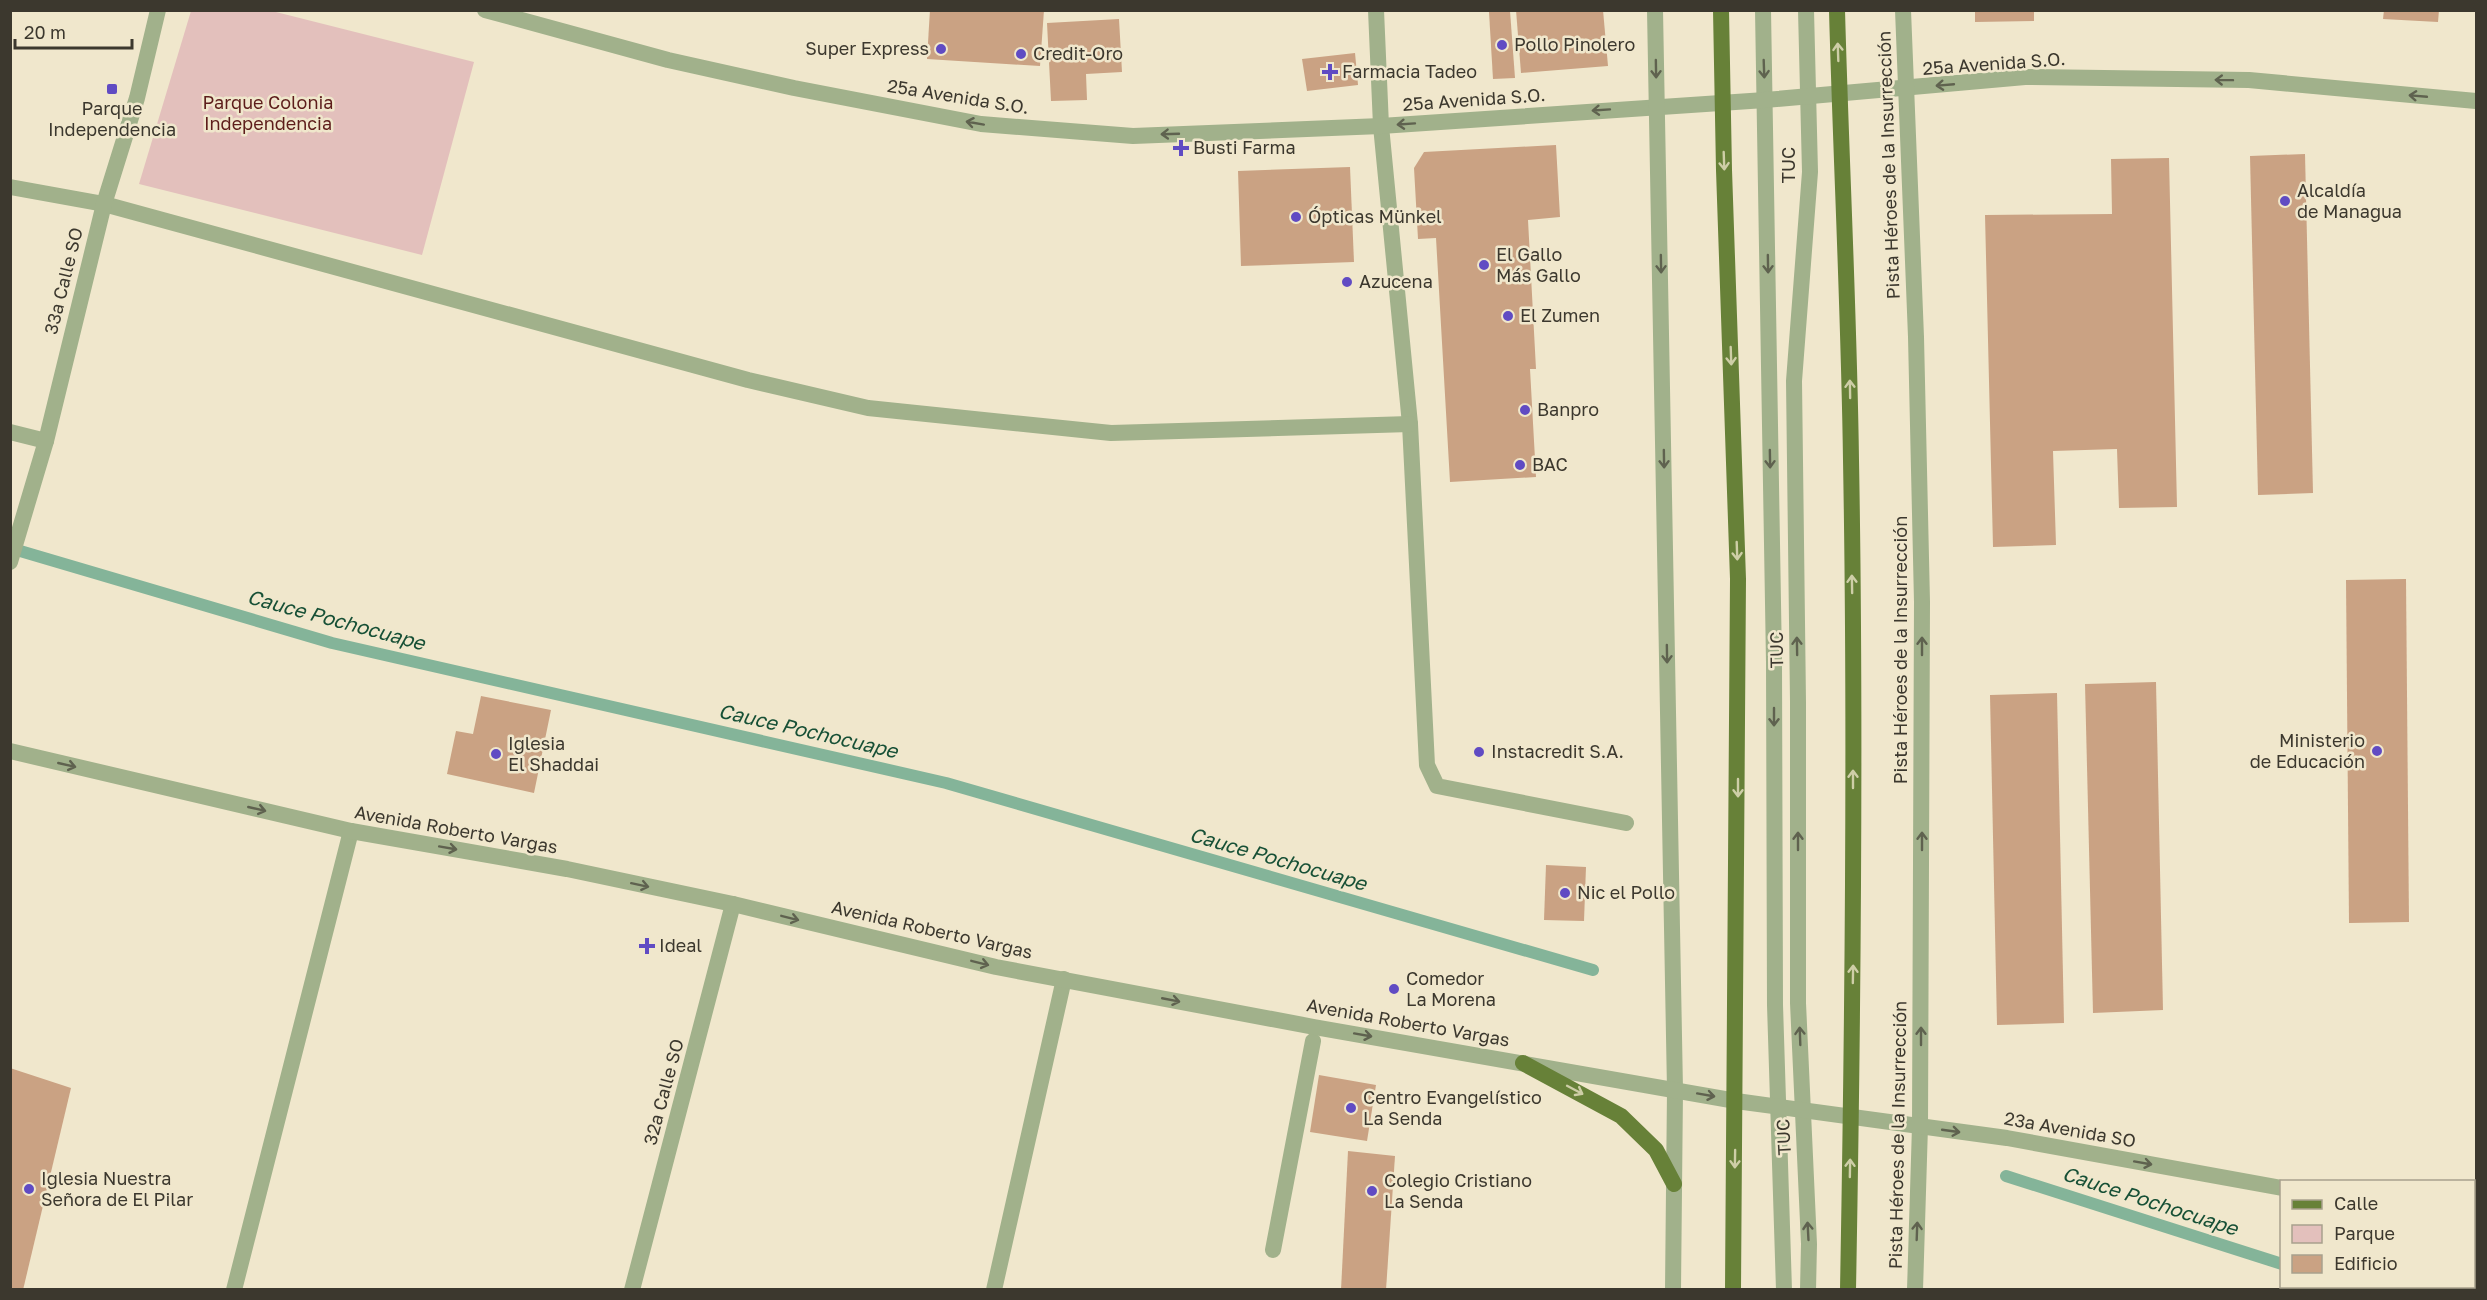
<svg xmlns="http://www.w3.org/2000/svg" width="2487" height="1300" font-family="'Golos Text',sans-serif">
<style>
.green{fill:#e3c0bc}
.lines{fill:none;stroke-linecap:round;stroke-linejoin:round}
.stream{stroke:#84b499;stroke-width:12}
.building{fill:#caa283}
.service{stroke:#a1b18b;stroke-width:16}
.minor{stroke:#a1b18b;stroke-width:16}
.tertiary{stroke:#a1b18b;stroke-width:16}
.primary{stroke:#678138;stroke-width:16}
.oneway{stroke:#cecea7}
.oneway2{stroke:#5f624f}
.poi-dot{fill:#604bc3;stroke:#f0e7cc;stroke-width:2}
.labels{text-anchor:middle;stroke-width:5;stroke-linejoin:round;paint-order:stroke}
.poi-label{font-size:18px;fill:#3c382e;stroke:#f0e7cc;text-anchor:start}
.street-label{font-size:18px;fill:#3c382e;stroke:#f0e7cc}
.park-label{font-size:18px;fill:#5d1d1b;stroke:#f0e7cc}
.water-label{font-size:20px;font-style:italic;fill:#175036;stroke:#f0e7cc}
</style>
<rect width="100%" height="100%" fill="#f0e7cc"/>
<!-- green -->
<path class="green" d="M191,11H272L474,62L422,255L139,184Z"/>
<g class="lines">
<!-- stream -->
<g class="stream">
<path d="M10,548L332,643L946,783L1593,970"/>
<path d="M2006,1176L2282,1264"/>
</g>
</g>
<!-- building -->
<g class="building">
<path d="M930,10H1044L1040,66L927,59Z"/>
<path d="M1516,10H1603L1608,66L1521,73Z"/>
<path d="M1975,10H2034V21L1975,22Z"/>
<path d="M2384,10H2439L2438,22L2383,19Z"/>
<path d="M1510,11L1515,78L1493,79L1489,12Z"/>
<path d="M1119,19L1122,72L1086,74L1087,100L1051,101L1047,23Z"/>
<path d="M1355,53L1358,85L1307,91L1302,59Z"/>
<path d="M1556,145L1560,217L1528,220L1536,369H1530L1536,477L1450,482L1436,238L1418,239L1414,168L1424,152Z"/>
<path d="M2305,154L2313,493L2258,495L2250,156Z"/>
<path d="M2169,158L2177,507L2119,508L2117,449L2053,451L2056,545L1993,547L1985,215L2112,214L2111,159Z"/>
<path d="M1350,167L1354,262L1241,266L1238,171Z"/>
<path d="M2406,579L2409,922L2349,923L2346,580Z"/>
<path d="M2156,682L2163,1010L2093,1013L2085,684Z"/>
<path d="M2057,693L2064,1023L1997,1025L1990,695Z"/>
<path d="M481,696L551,710L534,793L447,774L456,731L473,734Z"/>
<path d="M1546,865L1586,867L1584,921L1544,920Z"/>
<path d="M10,1068L71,1088L23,1290H10Z"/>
<path d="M1319,1075L1376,1085L1367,1141L1310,1132Z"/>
<path d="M1348,1151L1395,1156L1386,1290H1341Z"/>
</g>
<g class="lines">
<!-- service -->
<g class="service">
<path d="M1763,10L1774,662L1775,1005L1784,1290"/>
<path d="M1806,10L1810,172L1794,381L1798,702V1003L1809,1244L1808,1290"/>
</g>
<!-- minor -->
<g class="minor">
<path d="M1376,10L1381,126L1410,424L1427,765L1437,786L1626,823"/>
<path d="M10,187L104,204L748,380L868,408L1111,433L1410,424"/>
<path d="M10,432L46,441"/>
<path d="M1273,1250L1313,1041"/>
<path d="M234,1290L351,831"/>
<path d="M632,1290L733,904"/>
<path d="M994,1290L1064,979"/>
<path d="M2354,1290V1286"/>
</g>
<!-- tertiary -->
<g class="tertiary">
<path d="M485,10L668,60L794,88L981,124L1133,136L1381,126L1765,100L2025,77L2249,80L2476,101"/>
<path d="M1655,10L1675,1090L1673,1290"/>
<path d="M1903,10L1916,337L1922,602L1920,1126L1915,1290"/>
<path d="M10,562L46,441L104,204L137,98L158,10"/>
<path d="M10,751L351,831L567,869L733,904L996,967L1314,1027L1736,1101L2007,1138L2282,1188"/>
<path d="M2474,1225L2476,1226"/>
</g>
<!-- primary -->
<g class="primary">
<path d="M1721,10L1724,170L1738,579L1733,1290"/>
<path d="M1837,10C1841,160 1849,310 1851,460C1856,737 1853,1013 1848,1290"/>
<path d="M1523,1063L1621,1116L1656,1150L1674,1184"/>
</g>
</g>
<!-- one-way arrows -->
<defs><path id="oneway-shaft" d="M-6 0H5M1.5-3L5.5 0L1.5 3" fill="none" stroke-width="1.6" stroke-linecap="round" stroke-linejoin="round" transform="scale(1.5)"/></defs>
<g class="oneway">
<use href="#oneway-shaft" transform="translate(1838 52) rotate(-92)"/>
<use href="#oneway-shaft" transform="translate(1724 161) rotate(88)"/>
<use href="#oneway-shaft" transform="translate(1731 356) rotate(88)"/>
<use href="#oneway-shaft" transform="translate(1850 389) rotate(-91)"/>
<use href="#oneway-shaft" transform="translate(1737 551) rotate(88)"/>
<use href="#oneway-shaft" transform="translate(1852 584) rotate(-91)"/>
<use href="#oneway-shaft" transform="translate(1853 779) rotate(-90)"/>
<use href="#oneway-shaft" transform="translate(1738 788) rotate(90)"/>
<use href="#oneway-shaft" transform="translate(1853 974) rotate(-89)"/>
<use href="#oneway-shaft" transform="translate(1575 1090) rotate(28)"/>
<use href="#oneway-shaft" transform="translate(1735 1159) rotate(91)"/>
<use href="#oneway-shaft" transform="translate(1850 1168) rotate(-89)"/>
</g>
<g class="oneway2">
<use href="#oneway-shaft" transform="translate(1656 69) rotate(89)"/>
<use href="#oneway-shaft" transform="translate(1764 69) rotate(88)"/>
<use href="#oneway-shaft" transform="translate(2224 80) rotate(-179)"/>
<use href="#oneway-shaft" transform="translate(1945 85) rotate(175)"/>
<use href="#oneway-shaft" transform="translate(2418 96) rotate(-175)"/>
<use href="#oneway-shaft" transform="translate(1601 110) rotate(176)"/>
<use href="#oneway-shaft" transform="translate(975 123) rotate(-170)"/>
<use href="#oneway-shaft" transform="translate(1406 124) rotate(176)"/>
<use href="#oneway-shaft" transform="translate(1170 134) rotate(178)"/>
<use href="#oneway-shaft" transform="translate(1661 264) rotate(89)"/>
<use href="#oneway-shaft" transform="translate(1768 264) rotate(89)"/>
<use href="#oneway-shaft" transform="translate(1664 459) rotate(89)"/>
<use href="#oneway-shaft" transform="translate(1770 459) rotate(89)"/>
<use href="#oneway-shaft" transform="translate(1797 646) rotate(-91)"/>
<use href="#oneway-shaft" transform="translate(1922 646) rotate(-90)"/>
<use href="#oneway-shaft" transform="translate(1667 654) rotate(89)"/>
<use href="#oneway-shaft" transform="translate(1774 717) rotate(90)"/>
<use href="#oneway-shaft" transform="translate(67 765) rotate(13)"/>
<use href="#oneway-shaft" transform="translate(257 809) rotate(13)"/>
<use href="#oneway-shaft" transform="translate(1798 841) rotate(-90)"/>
<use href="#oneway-shaft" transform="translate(1922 841) rotate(-90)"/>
<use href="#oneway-shaft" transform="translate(448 848) rotate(10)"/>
<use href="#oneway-shaft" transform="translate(640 885) rotate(12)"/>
<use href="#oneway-shaft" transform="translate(790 918) rotate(14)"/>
<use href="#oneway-shaft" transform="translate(980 963) rotate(14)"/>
<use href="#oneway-shaft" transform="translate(1171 1000) rotate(11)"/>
<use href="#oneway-shaft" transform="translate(1363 1035) rotate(10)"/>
<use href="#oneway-shaft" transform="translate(1800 1036) rotate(-92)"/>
<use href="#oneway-shaft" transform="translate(1921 1036) rotate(-90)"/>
<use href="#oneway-shaft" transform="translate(1706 1095) rotate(10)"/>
<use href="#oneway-shaft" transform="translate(1951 1131) rotate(8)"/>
<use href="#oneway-shaft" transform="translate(2143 1163) rotate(10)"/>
<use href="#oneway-shaft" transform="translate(1808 1231) rotate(-93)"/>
<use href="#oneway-shaft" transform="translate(1917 1231) rotate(-88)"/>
</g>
<!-- markers -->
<g class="poi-dot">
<circle cx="1502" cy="45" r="6"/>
<circle cx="941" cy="49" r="6"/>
<circle cx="1021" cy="54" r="6"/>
<path d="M1327 63h6v6h6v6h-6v6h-6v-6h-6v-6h6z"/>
<rect x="106" y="83" width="12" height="12" rx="3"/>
<path d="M1178 139h6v6h6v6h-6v6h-6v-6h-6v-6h6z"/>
<circle cx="2285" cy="201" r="6"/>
<circle cx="1296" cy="217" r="6"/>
<circle cx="1484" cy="265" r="6"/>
<circle cx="1347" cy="282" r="6"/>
<circle cx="1508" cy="316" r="6"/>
<circle cx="1525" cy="410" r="6"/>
<circle cx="1520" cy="465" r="6"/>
<circle cx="2377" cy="751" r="6"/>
<circle cx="1479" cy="752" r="6"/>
<circle cx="496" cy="754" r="6"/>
<circle cx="1565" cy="893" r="6"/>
<path d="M644 937h6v6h6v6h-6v6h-6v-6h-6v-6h6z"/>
<circle cx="1394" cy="989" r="6"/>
<circle cx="1351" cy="1108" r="6"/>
<circle cx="29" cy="1189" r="6"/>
<circle cx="1372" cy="1191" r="6"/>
</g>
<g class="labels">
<!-- poi labels -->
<g class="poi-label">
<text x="1514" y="51">Pollo Pinolero</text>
<text x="929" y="55" text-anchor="end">Super Express</text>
<text x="1033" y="60">Credit-Oro</text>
<text x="1342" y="78">Farmacia Tadeo</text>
<text x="112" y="115" text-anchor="middle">Parque<tspan x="112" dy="21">Independencia</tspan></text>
<text x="1193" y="154">Busti Farma</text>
<text x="2297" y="197">Alcaldía<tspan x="2297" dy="21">de Managua</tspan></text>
<text x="1308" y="223">Ópticas Münkel</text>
<text x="1496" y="261">El Gallo<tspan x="1496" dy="21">Más Gallo</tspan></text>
<text x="1359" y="288">Azucena</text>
<text x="1520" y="322">El Zumen</text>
<text x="1537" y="416">Banpro</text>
<text x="1532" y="471">BAC</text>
<text x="2365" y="747" text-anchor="end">Ministerio<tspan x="2365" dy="21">de Educación</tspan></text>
<text x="508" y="750">Iglesia<tspan x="508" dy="21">El Shaddai</tspan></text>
<text x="1491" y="758">Instacredit S.A.</text>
<text x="1577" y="899">Nic el Pollo</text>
<text x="659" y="952">Ideal</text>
<text x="1406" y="985">Comedor<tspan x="1406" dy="21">La Morena</tspan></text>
<text x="1363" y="1104">Centro Evangelístico<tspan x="1363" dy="21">La Senda</tspan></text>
<text x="41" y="1185">Iglesia Nuestra<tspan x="41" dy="21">Señora de El Pilar</tspan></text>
<text x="1384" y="1187">Colegio Cristiano<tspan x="1384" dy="21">La Senda</tspan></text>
</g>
<!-- street labels -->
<g class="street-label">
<text transform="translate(1994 64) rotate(-4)" y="6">25a Avenida S.O.</text>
<text transform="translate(958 97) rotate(9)" y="6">25a Avenida S.O.</text>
<text transform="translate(1474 100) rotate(-4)" y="6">25a Avenida S.O.</text>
<text transform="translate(1789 165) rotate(-90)" y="6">TUC</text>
<text transform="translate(1889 165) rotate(-92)" y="6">Pista Héroes de la Insurrección</text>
<text transform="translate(64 281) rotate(-76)" y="6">33a Calle SO</text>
<text transform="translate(1777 650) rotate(-91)" y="6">TUC</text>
<text transform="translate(1901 650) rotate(-90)" y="6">Pista Héroes de la Insurrección</text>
<text transform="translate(456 830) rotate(10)" y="6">Avenida Roberto Vargas</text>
<text transform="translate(932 930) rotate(13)" y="6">Avenida Roberto Vargas</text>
<text transform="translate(1408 1023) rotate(10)" y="6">Avenida Roberto Vargas</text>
<text transform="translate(664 1092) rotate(-75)" y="6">32a Calle SO</text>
<text transform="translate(2070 1130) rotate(10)" y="6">23a Avenida SO</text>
<text transform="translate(1898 1135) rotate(-89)" y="6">Pista Héroes de la Insurrección</text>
<text transform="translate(1784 1137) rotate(-93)" y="6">TUC</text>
</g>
<!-- park labels -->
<g class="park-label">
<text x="268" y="109">Parque Colonia<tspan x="268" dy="21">Independencia</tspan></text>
</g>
<!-- water labels -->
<g class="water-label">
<text transform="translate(336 620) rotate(15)" y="7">Cauce Pochocuape</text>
<text transform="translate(808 731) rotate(13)" y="7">Cauce Pochocuape</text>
<text transform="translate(1278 859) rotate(16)" y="7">Cauce Pochocuape</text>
<text transform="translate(2150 1201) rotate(18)" y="7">Cauce Pochocuape</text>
</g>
</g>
<!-- border -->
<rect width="2487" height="1300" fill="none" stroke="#3c382e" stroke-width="24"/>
<!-- legend -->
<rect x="2280" y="1180" width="195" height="108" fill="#f0e7cc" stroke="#a8a18d" stroke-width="1.5"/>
<rect x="2292" y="1200" width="30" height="9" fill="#678138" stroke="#a8a18d" stroke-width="1.5"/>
<text x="2334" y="1210" font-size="18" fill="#3c382e">Calle</text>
<rect x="2292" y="1225" width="30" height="18" fill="#e3c0bc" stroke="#a8a18d" stroke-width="1.5"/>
<text x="2334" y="1240" font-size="18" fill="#3c382e">Parque</text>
<rect x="2292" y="1255" width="30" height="18" fill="#caa283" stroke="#a8a18d" stroke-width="1.5"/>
<text x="2334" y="1270" font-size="18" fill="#3c382e">Edificio</text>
<!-- scale -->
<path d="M15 39v9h117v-9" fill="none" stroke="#3c382e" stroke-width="3"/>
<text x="24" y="39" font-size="18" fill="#3c382e" stroke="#f0e7cc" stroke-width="4.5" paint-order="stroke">20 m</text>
</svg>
